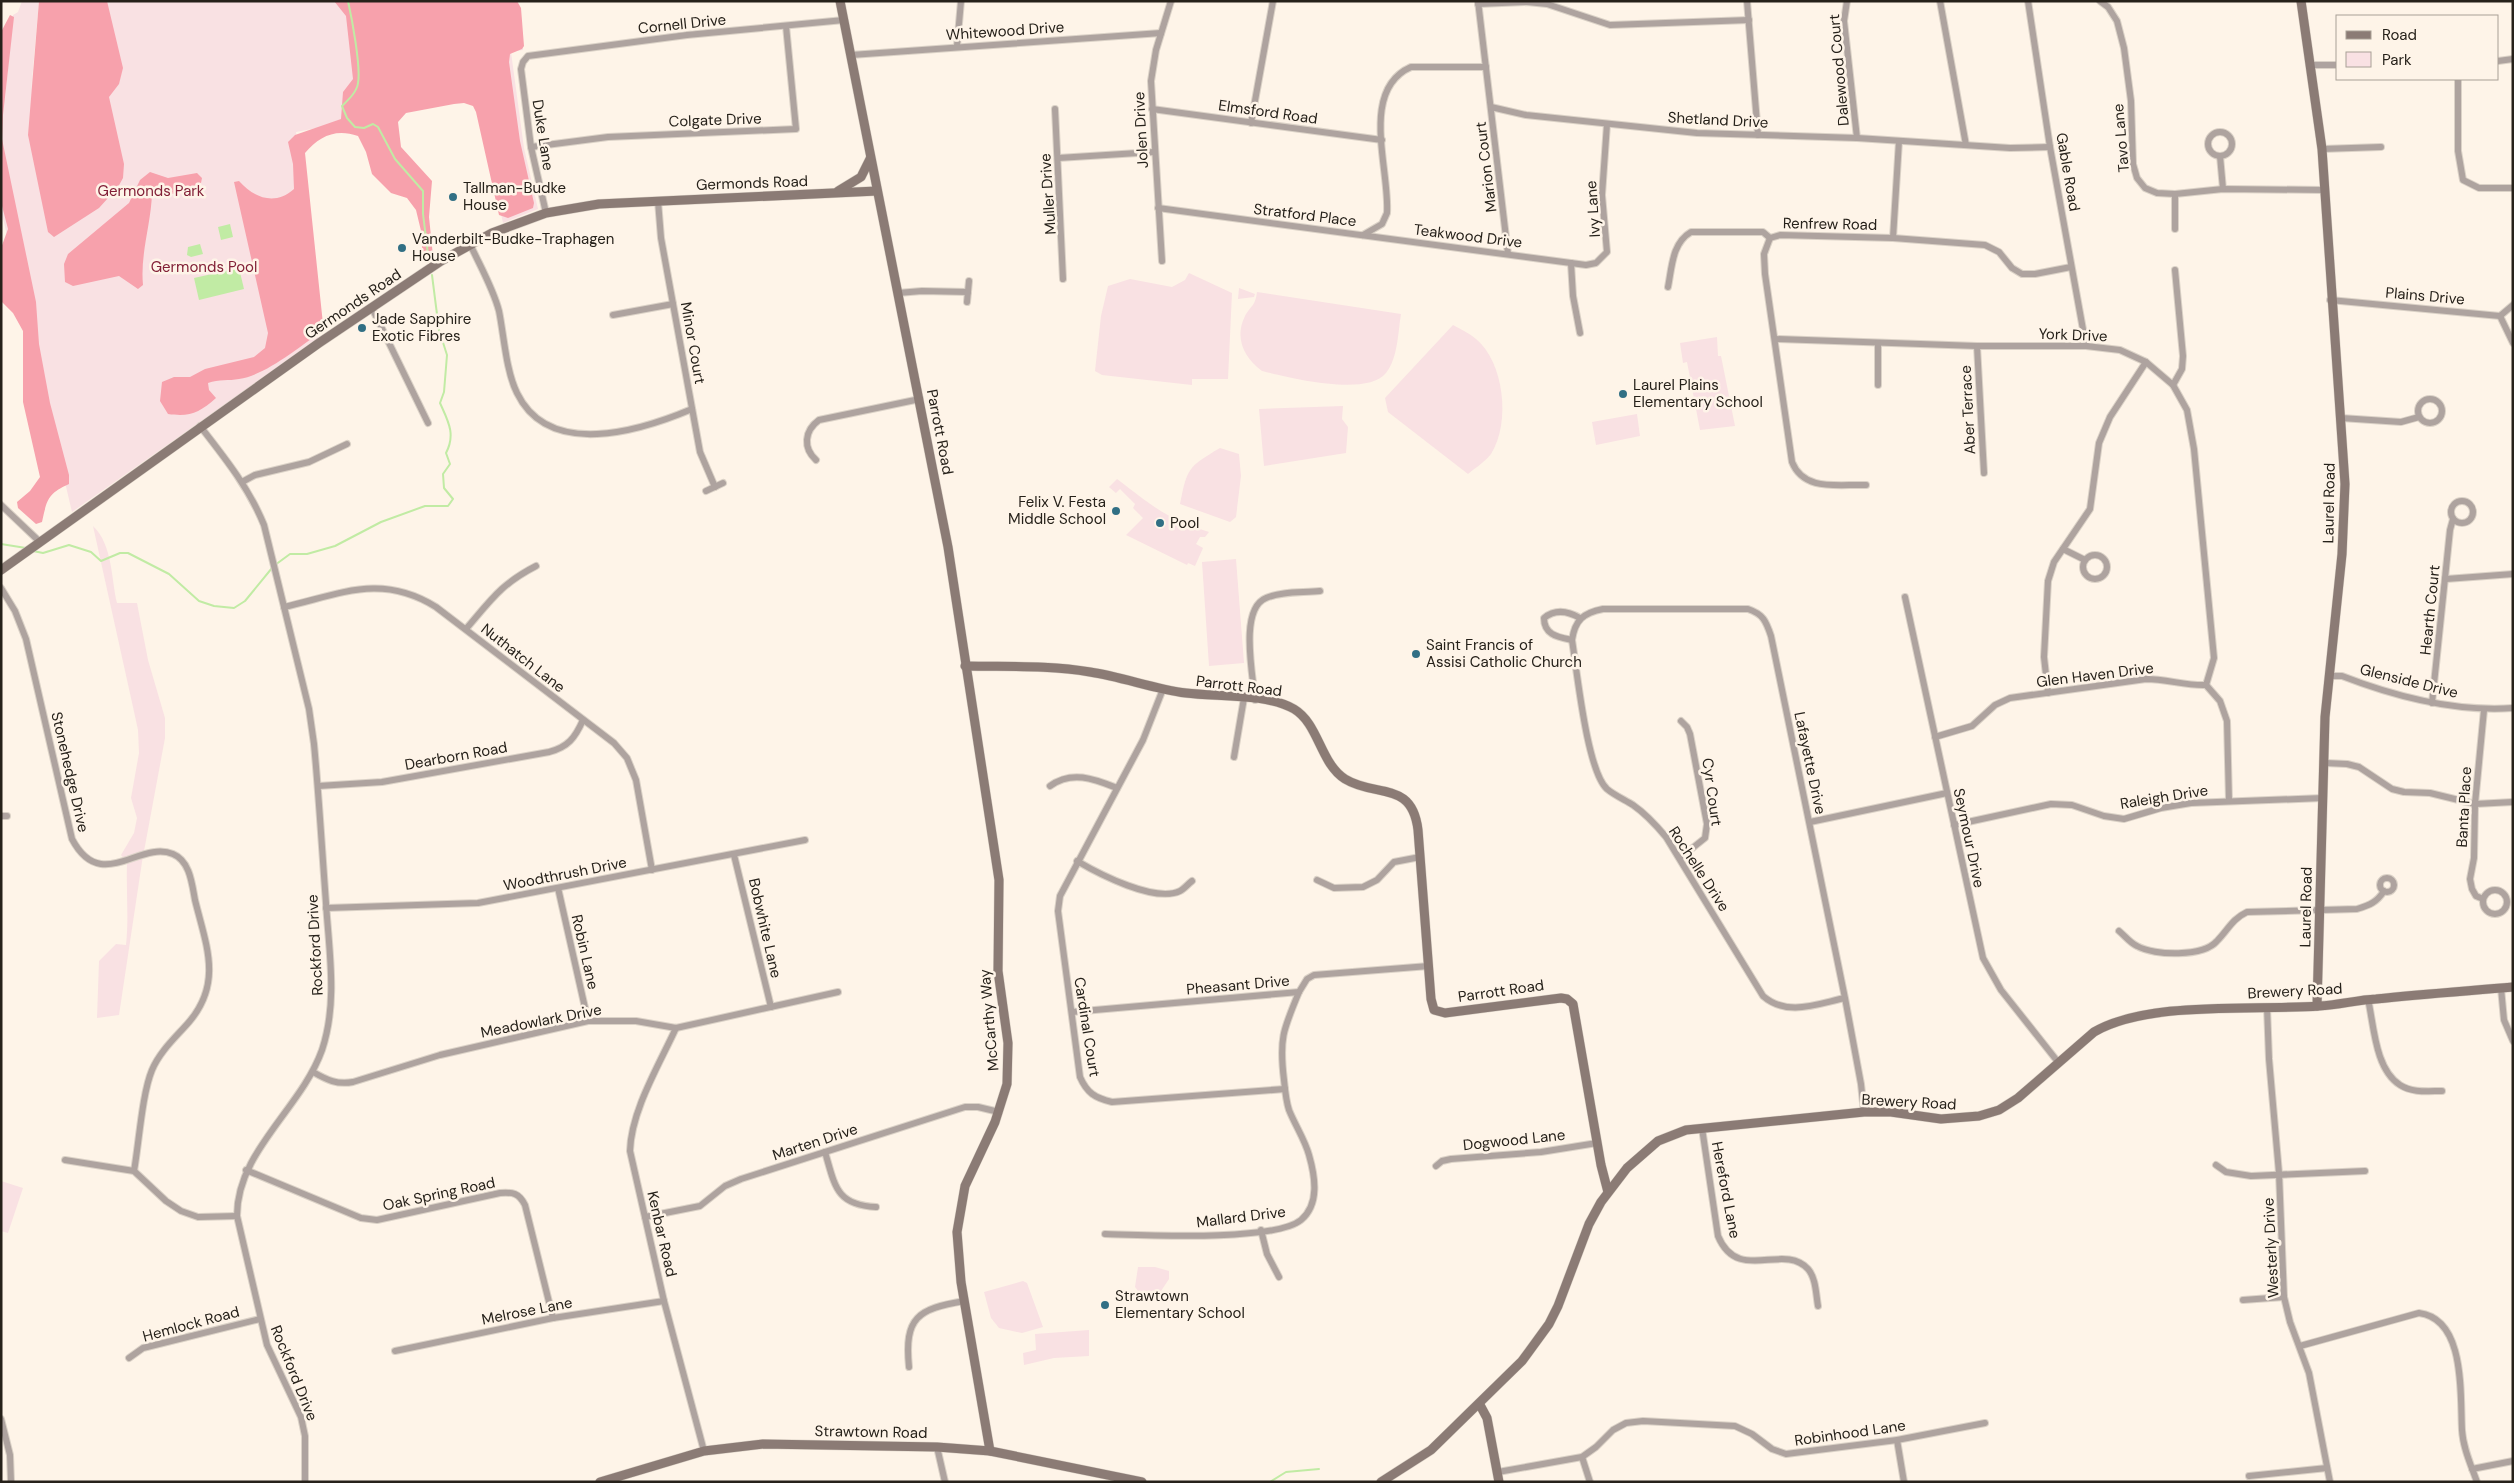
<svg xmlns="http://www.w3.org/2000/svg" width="2514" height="1483" font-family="'DM Sans',sans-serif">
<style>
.green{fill:#f9e1e3}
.forest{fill:#f7a1ac}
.water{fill:#c1eba4}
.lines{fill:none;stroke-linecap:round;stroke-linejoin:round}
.stream{stroke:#c1eba4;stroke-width:2}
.street-casing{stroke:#dbd2c7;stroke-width:8}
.secondary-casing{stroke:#dbd2c7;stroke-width:10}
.street{stroke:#aea39f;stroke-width:6}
.secondary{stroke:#8b7b75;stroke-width:9}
.poi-dot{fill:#316f84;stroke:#fef4e8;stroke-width:2}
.labels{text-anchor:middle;stroke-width:5;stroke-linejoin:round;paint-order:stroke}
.street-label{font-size:15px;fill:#26211a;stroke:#fef4e8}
.poi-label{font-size:15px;fill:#26211a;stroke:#fef4e8;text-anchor:start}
.park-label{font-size:15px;fill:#822037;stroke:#fef4e8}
</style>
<rect width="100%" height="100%" fill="#fef4e8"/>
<!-- green -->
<g class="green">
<path d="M22,1H39L31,92L41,1H517L523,50L511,52L524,148L538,209L503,223L475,98L296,132L318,339L72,512L1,210V100L5,99L13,15L18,12Z"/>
<path d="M1189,273L1232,293L1228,379H1192V385L1102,375L1095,371L1101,316L1108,286L1130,279L1172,287L1185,280Z"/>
<path d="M1239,288L1255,294L1254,297L1238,299Z"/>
<path d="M1257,292L1401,314C1398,332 1398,358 1386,373C1367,397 1289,378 1262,371C1244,358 1234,338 1245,316C1251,305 1255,307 1257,292Z"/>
<path d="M1453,325C1460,329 1469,333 1476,339C1504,362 1511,423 1491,454C1486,461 1475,468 1468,474L1388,412L1385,398Z"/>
<path d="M1717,337L1718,356H1721L1735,426L1700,430L1687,362L1683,363L1680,343Z"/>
<path d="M1343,406L1342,419L1348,427L1346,453L1264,466L1259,409Z"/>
<path d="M1637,414L1640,436L1596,445L1592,422Z"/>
<path d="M1220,448L1239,454L1241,476L1236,517L1230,522L1180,504C1187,468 1188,467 1220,448Z"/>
<path d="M1117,479C1150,504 1166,519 1209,532L1205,537H1200L1196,544L1203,548L1195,566L1188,563L1187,565L1126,535L1143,518L1133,508L1135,504L1120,489L1116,493L1109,487Z"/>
<path d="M93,526C113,545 111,579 117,603H137L148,660L165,718V738L142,862L119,1015L97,1018L99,961L116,944L126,945C129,918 126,891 127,863L121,855L134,833L137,818L131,798L139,753L138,730L133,707Z"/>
<path d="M1236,559L1244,663L1209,666L1202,562Z"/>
<path d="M1,1181L23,1188L8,1233L1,1231Z"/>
<path d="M1138,1267H1155L1169,1271V1279L1159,1294L1139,1292L1135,1287Z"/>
<path d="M1023,1281L1027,1283L1043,1327L1022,1333L999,1328L991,1318L984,1292Z"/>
<path d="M1089,1330V1356L1054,1358L1024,1365L1023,1353L1036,1350L1035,1334Z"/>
</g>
<!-- forest -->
<g class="forest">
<path d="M39,1H107L123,68L119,84L109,97L124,164L123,178L118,187L99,208L54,237L48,232L28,135Z"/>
<path d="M334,1H517L521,8L524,46L522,49L510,54L509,62L520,141L534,203L533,208L508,218L499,215L476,112L473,106L464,103L454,104L406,113L398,122L401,147L432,181L429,217L433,256L426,263L422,259V235L416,210L407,198L391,193L372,174L366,152L358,136C336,128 319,136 305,153L323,324L321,332C299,347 266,375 239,379C229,381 219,379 208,383L209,390L216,398C199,413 190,417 168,414L160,401L162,382L174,377H190L205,369L254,357L265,348L268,333L234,182L239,181C254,198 275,206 294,189L293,164L288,142L295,135L341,119L343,92L353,79L346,16Z"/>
<path d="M10,15L14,17L3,115L2,139L36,302L39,344L50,403L69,475V484C47,494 47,500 42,522L36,524L18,508L17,502L30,491L40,477L23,402V331L13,313L1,301V248L8,229L1,202V32Z"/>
<path d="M150,172L168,178L197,173L202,178L200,188L172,194L161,190L152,193C151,225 140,254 143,285L138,289L119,276L73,286L65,282L64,264L68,254L129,203L140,180Z"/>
</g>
<!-- water -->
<g class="water">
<path d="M230,224L233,237L221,240L218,227Z"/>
<path d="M200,244L203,254L191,257L187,255L188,247Z"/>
<path d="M239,268L244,289L199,300L194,278Z"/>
</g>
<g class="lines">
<!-- stream -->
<g class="stream">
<path d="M348,1C352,19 361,67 358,83C357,92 348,100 342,106L347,118L355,127L364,128L373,124L378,127L395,159L423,191V214L429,262"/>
<path d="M1,544L26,548"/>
<path d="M33,551L43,553L69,545L91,552L101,561L120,553H128L169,574L199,601L214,606L234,608L245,601L272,568"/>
<path d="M275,565L290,554H307L335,546L381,522L425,506H448L453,499L444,488L443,474L450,464L446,453C456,434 448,421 440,403L444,392L447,355L439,330L432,275"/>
<path d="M1270,1482L1286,1472L1319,1469"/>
</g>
<!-- street casing -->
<g class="street-casing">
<g id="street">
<path d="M1478,1L1508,254"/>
<path d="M1747,1L1758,135"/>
<path d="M1847,1L1844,21L1857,138"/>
<path d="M1940,1L1966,145"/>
<path d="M2028,1L2050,147L2086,346"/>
<path d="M2100,1L2108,7L2117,21L2124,48L2131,101L2133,164L2137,178L2145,188L2157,193L2175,194L2223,189L2324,190"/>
<path d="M1478,4L1527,2L1547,4L1610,25L1749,20"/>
<path d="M957,46L961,1"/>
<path d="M851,55L1161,33"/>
<path d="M2498,61L2513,59"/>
<path d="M2311,65H2338"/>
<path d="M2458,79V151L2463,180L2479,188H2513"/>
<path d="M1491,107L1526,115L1697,133L1857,138L2010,148L2050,147"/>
<path d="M1055,109L1063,279"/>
<path d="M1152,109L1382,140"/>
<path d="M1251,123L1273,1"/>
<circle cx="2220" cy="144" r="12"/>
<path d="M531,147L608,137L796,129L786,26"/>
<path d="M2322,149L2381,147"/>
<path d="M2220,156L2223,189"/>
<path d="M1058,158L1154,152"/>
<path d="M2175,194V229"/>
<path d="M658,201L661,238L700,452L715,487"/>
<path d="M1158,208L1586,265L1596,263L1607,252L1602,195L1607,124"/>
<path d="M546,213L531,147L521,69L523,62L528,56L687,35L844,20"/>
<path d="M1363,235L1382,224L1387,213C1390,170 1359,90 1411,67H1486"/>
<path d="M1770,238L1780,235L1893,238L1985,245L1999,252L2012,268L2022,274H2035L2071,267"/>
<path d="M1770,238L1764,254L1765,274L1792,462C1804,492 1838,484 1866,485"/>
<path d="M1893,238L1899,141"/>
<path d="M470,244C480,266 493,288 499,311C504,336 506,371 517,393C549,459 640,431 692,409"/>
<path d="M1162,261L1151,81L1156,50L1171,1"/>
<path d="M1571,263L1573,296L1580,333"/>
<path d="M1668,287C1672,267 1672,243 1691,232H1763L1770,238"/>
<path d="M898,293L922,291L968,292"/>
<path d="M2330,300L2500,316L2513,305"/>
<path d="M967,302L969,281"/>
<path d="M372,308L428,423"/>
<path d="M613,315L673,304"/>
<path d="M2500,316L2513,343"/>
<path d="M1775,339L1977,346H2086L2120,350L2146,362L2173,385L2187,410L2194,449L2214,658L2206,685"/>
<path d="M1977,346L1984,473"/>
<path d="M1878,385V343"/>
<path d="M2173,385L2182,369L2183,356L2175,270"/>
<circle cx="2430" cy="411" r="12"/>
<path d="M2341,418L2401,422L2419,417"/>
<path d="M200,426C225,458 249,488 264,525L309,709L314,744C319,797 322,850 326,903C329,952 338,1002 322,1050C301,1109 237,1151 237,1216L267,1345L301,1417L305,1436V1482"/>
<path d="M816,460C803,448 804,431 819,420L920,399"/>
<path d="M242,482L255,475L309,462L347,444"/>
<path d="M706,491L723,483"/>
<circle cx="2462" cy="512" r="11"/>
<path d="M1,505L40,542"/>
<path d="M2063,549L2085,560"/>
<circle cx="2095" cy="567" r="12"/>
<path d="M2446,579L2513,574"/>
<path d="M1,588L15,611L26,639L72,839C101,894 139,840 173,854C190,861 192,884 195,900C206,945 223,982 189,1022C176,1037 160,1051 152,1070C142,1094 139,1143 134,1171"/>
<path d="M1905,597L1983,958L2001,990L2058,1062"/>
<path d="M284,607C341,594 381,573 436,607L614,743L627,758L636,780L652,870"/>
<path d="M466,629C491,600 501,584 536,566"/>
<path d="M1572,640C1558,637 1544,635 1544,618C1555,609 1568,611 1580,618"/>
<path d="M2330,676H2342C2396,697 2455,712 2513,708"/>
<path d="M2206,685L2220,701L2227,721L2229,801"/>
<path d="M1163,689L1143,740L1060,896L1058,911L1080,1077C1087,1093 1095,1098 1112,1102L1285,1089"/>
<path d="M2048,693L2044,657L2048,581L2054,562L2090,509L2099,443L2110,417L2146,362"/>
<path d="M1255,700C1253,675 1239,609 1266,598C1282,591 1303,593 1320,591"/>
<path d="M2432,703L2450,530L2453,519"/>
<path d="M1935,737L1972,726L1995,705L2010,698L2146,679C2167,679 2186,686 2206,685"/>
<path d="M1234,757L1244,698"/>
<path d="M2325,763L2347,764L2359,767L2392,789L2404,792L2430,793L2475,804L2513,802"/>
<path d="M318,786L382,782L549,752C568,747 575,738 583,720"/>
<path d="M1050,786C1072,770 1094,779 1117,788"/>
<path d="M1,816H7"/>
<path d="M1810,822L1947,793"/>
<path d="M1954,825L2051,804L2072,805L2104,816L2124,819L2161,808L2191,803L2323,798"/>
<path d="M734,855L771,1007"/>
<path d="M1680,858L1705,838L1707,824L1690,734L1687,727L1681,721"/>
<path d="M1077,861C1099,874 1155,903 1180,891C1184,889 1188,884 1192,881"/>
<circle cx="2387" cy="885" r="7"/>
<path d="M1317,880L1334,888L1363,887L1377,880L1394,862L1420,857"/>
<path d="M558,888L588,1021"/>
<circle cx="2495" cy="902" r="12"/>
<path d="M2483,899L2476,896L2472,889L2470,879L2474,858L2475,804L2484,710"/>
<path d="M326,908L478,903L805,840"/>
<path d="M2119,931C2125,936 2130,943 2137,946C2155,956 2203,957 2217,941C2228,930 2232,919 2247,912L2357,909C2370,905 2377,902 2384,891"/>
<path d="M2501,988L2504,1020L2513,1041"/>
<path d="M1845,998C1817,1004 1787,1017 1763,996L1666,837C1656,825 1646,814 1633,805C1625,800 1614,795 1607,789C1587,771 1577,671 1572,640C1575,620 1583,613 1603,609H1748C1763,614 1766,621 1771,636L1845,998L1861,1084L1864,1112"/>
<path d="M2368,999C2374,1026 2375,1069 2400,1085C2412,1093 2428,1091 2442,1091"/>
<path d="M2267,1007L2269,1059L2279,1173L2284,1297L2290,1322L2309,1373L2330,1482"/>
<path d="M1072,1012L1299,992L1307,979L1314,975L1429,966"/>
<path d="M676,1028C659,1065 631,1111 630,1151L664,1301L704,1451"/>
<path d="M313,1072C327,1080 337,1085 353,1082L440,1055L588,1021H636L676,1028L838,992"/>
<path d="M1702,1128L1718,1236C1738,1284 1783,1242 1808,1269C1816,1278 1816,1295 1818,1306"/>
<path d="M825,1152C835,1186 836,1205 876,1207"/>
<path d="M65,1160L134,1171L166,1201L181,1211L198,1217L237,1216"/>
<path d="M2216,1165L2226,1172L2251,1176L2365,1171"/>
<path d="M1436,1166L1442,1161L1451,1159L1541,1152L1597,1143"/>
<path d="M246,1170L361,1218L377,1220L500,1193C513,1192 519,1193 525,1205L553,1318"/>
<path d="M645,1217L700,1206L725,1186L741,1179L965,1107H978L999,1112"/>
<path d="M1261,1230L1267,1254L1279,1277"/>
<path d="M1105,1234C1142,1235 1274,1242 1301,1220C1320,1204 1315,1176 1309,1155C1305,1140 1295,1125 1289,1110C1286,1101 1285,1090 1284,1080C1279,1039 1283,1030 1299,992"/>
<path d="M2243,1300L2284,1297"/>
<path d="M2300,1346L2419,1313C2466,1319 2460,1395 2462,1430C2463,1448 2471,1465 2477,1482"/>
<path d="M395,1351L553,1318L664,1301"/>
<path d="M129,1358L143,1348L260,1319"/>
<path d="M909,1367C904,1317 918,1309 964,1301"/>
<path d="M1,1419L10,1455L11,1482"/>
<path d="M1897,1440L1904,1482"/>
<path d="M937,1447L945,1482"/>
<path d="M1582,1457L1590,1482"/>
<path d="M2472,1469L2513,1461"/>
<path d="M1498,1472L1582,1457L1596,1447L1613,1430L1626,1423L1643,1421L1735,1426L1752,1434L1772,1449L1786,1454L1897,1440L1985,1423"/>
<path d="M2249,1476L2327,1468"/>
</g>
</g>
<!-- secondary casing -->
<g class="secondary-casing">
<g id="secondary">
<path d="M840,1L948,547L999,880L998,971L1008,1043L1007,1084L995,1122L965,1186L957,1232L961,1282L990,1451"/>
<path d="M2301,1L2322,149L2345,484L2342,554L2325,717L2317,1006"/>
<path d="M838,191L861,177L870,159"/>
<path d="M1,570L319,343L441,261L492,233L546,213L599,204L877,191"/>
<path d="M965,666C1007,667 1049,665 1090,672C1123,677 1154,689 1186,693C1217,697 1267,693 1294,709C1319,724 1320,763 1345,779C1376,798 1412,780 1418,830L1431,999L1434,1010L1445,1013L1561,998L1567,999L1573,1004L1601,1165L1608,1192"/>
<path d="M1480,1405L1487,1418L1499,1482"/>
<path d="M600,1482L704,1451L763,1444L937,1447L990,1451L1142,1482"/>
<path d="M1381,1482L1431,1450L1522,1361L1549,1324L1558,1306L1589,1224L1601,1202L1627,1168L1658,1141L1686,1130L1864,1112H1891L1941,1119L1979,1116L1999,1110L2018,1098L2094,1032C2149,1000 2256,1011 2319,1006C2339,1005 2357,1000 2376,999C2422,994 2467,991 2513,987"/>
</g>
</g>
<!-- street -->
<use href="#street" class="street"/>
<!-- secondary -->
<use href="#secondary" class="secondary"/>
</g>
<!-- markers -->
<g class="poi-dot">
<circle cx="453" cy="197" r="5"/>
<circle cx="402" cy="248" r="5"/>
<circle cx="362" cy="328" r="5"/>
<circle cx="1623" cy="394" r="5"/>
<circle cx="1116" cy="511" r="5"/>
<circle cx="1160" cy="523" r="5"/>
<circle cx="1416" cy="654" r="5"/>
<circle cx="1105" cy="1305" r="5"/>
</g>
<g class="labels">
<!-- street labels -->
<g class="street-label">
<text transform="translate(682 24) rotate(-6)" y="5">Cornell Drive</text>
<text transform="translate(1005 31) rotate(-4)" y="5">Whitewood Drive</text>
<text transform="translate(1839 70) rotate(-95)" y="5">Dalewood Court</text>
<text transform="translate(1268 112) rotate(8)" y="5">Elmsford Road</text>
<text transform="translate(715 120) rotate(-2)" y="5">Colgate Drive</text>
<text transform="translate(1718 120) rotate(3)" y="5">Shetland Drive</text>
<text transform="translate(1141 130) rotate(-93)" y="5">Jolen Drive</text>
<text transform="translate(543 135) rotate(81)" y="5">Duke Lane</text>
<text transform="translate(2121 138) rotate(-95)" y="5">Tavo Lane</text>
<text transform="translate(1486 167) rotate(-97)" y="5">Marion Court</text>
<text transform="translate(2068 172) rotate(80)" y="5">Gable Road</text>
<text transform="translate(752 183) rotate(-2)" y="5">Germonds Road</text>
<text transform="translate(1048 194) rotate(-94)" y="5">Muller Drive</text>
<text transform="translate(1593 209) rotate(-94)" y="5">Ivy Lane</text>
<text transform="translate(1305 215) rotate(7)" y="5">Stratford Place</text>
<text transform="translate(1830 224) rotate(1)" y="5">Renfrew Road</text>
<text transform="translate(1468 236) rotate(7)" y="5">Teakwood Drive</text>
<text transform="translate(2425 296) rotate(5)" y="5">Plains Drive</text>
<text transform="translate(353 304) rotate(-34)" y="5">Germonds Road</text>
<text transform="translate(2073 335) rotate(2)" y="5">York Drive</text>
<text transform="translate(693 343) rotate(80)" y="5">Minor Court</text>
<text transform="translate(1968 410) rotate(-93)" y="5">Aber Terrace</text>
<text transform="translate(940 432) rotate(79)" y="5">Parrott Road</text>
<text transform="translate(2329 503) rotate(-89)" y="5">Laurel Road</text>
<text transform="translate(2430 610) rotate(-84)" y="5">Hearth Court</text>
<text transform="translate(523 658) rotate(38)" y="5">Nuthatch Lane</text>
<text transform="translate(2095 675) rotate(-7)" y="5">Glen Haven Drive</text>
<text transform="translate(2409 681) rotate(14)" y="5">Glenside Drive</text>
<text transform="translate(1239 686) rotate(7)" y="5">Parrott Road</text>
<text transform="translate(456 756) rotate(-10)" y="5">Dearborn Road</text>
<text transform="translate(1810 763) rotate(78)" y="5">Lafayette Drive</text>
<text transform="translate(70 772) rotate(77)" y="5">Stonehedge Drive</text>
<text transform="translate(1712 792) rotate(82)" y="5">Cyr Court</text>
<text transform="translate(2164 797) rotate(-9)" y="5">Raleigh Drive</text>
<text transform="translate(2464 807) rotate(-87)" y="5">Banta Place</text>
<text transform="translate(1969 838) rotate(78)" y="5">Seymour Drive</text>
<text transform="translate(1699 869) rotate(57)" y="5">Rochelle Drive</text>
<text transform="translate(565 874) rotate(-11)" y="5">Woodthrush Drive</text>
<text transform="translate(2306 907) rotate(-89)" y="5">Laurel Road</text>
<text transform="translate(765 928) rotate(77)" y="5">Bobwhite Lane</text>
<text transform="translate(315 945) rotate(-93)" y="5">Rockford Drive</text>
<text transform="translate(585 952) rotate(77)" y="5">Robin Lane</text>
<text transform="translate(1238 985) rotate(-5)" y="5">Pheasant Drive</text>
<text transform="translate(1501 991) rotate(-8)" y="5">Parrott Road</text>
<text transform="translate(2295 991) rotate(-3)" y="5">Brewery Road</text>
<text transform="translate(989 1020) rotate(-95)" y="5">McCarthy Way</text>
<text transform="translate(541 1021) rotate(-11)" y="5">Meadowlark Drive</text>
<text transform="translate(1087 1027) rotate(81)" y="5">Cardinal Court</text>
<text transform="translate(1909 1102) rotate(3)" y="5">Brewery Road</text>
<text transform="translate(1514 1140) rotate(-6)" y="5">Dogwood Lane</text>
<text transform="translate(815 1142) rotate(-18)" y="5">Marten Drive</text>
<text transform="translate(1726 1190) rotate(79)" y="5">Hereford Lane</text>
<text transform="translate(439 1194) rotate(-12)" y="5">Oak Spring Road</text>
<text transform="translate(1241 1217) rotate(-7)" y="5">Mallard Drive</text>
<text transform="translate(662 1234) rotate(77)" y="5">Kenbar Road</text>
<text transform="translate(2271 1248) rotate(-93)" y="5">Westerly Drive</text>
<text transform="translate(527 1311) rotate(-11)" y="5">Melrose Lane</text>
<text transform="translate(191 1324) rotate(-15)" y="5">Hemlock Road</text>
<text transform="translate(294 1373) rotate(68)" y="5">Rockford Drive</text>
<text transform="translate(871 1432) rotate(1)" y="5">Strawtown Road</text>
<text transform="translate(1850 1433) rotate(-8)" y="5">Robinhood Lane</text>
</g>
<!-- poi labels -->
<g class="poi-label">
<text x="463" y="193">Tallman-Budke<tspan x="463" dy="17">House</tspan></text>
<text x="412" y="244">Vanderbilt-Budke-Traphagen<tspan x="412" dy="17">House</tspan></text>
<text x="372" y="324">Jade Sapphire<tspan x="372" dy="17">Exotic Fibres</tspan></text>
<text x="1633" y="390">Laurel Plains<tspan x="1633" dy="17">Elementary School</tspan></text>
<text x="1106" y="507" text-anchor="end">Felix V. Festa<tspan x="1106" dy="17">Middle School</tspan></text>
<text x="1170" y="528">Pool</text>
<text x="1426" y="650">Saint Francis of<tspan x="1426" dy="17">Assisi Catholic Church</tspan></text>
<text x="1115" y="1301">Strawtown<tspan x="1115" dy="17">Elementary School</tspan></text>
</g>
<!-- park labels -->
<g class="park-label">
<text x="151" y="196">Germonds Park</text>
<text x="204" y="272">Germonds Pool</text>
</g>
</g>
<!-- border -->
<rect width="2514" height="1483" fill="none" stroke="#26211a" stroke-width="5"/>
<!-- legend -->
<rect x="2336" y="15" width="162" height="65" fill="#fef4e8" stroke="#a8a096"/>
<rect x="2346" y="31" width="25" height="8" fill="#8b7b75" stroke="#a8a096"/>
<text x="2382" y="40" font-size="15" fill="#26211a">Road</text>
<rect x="2346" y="52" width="25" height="15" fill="#f9e1e3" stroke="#a8a096"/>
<text x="2382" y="65" font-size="15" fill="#26211a">Park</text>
</svg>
